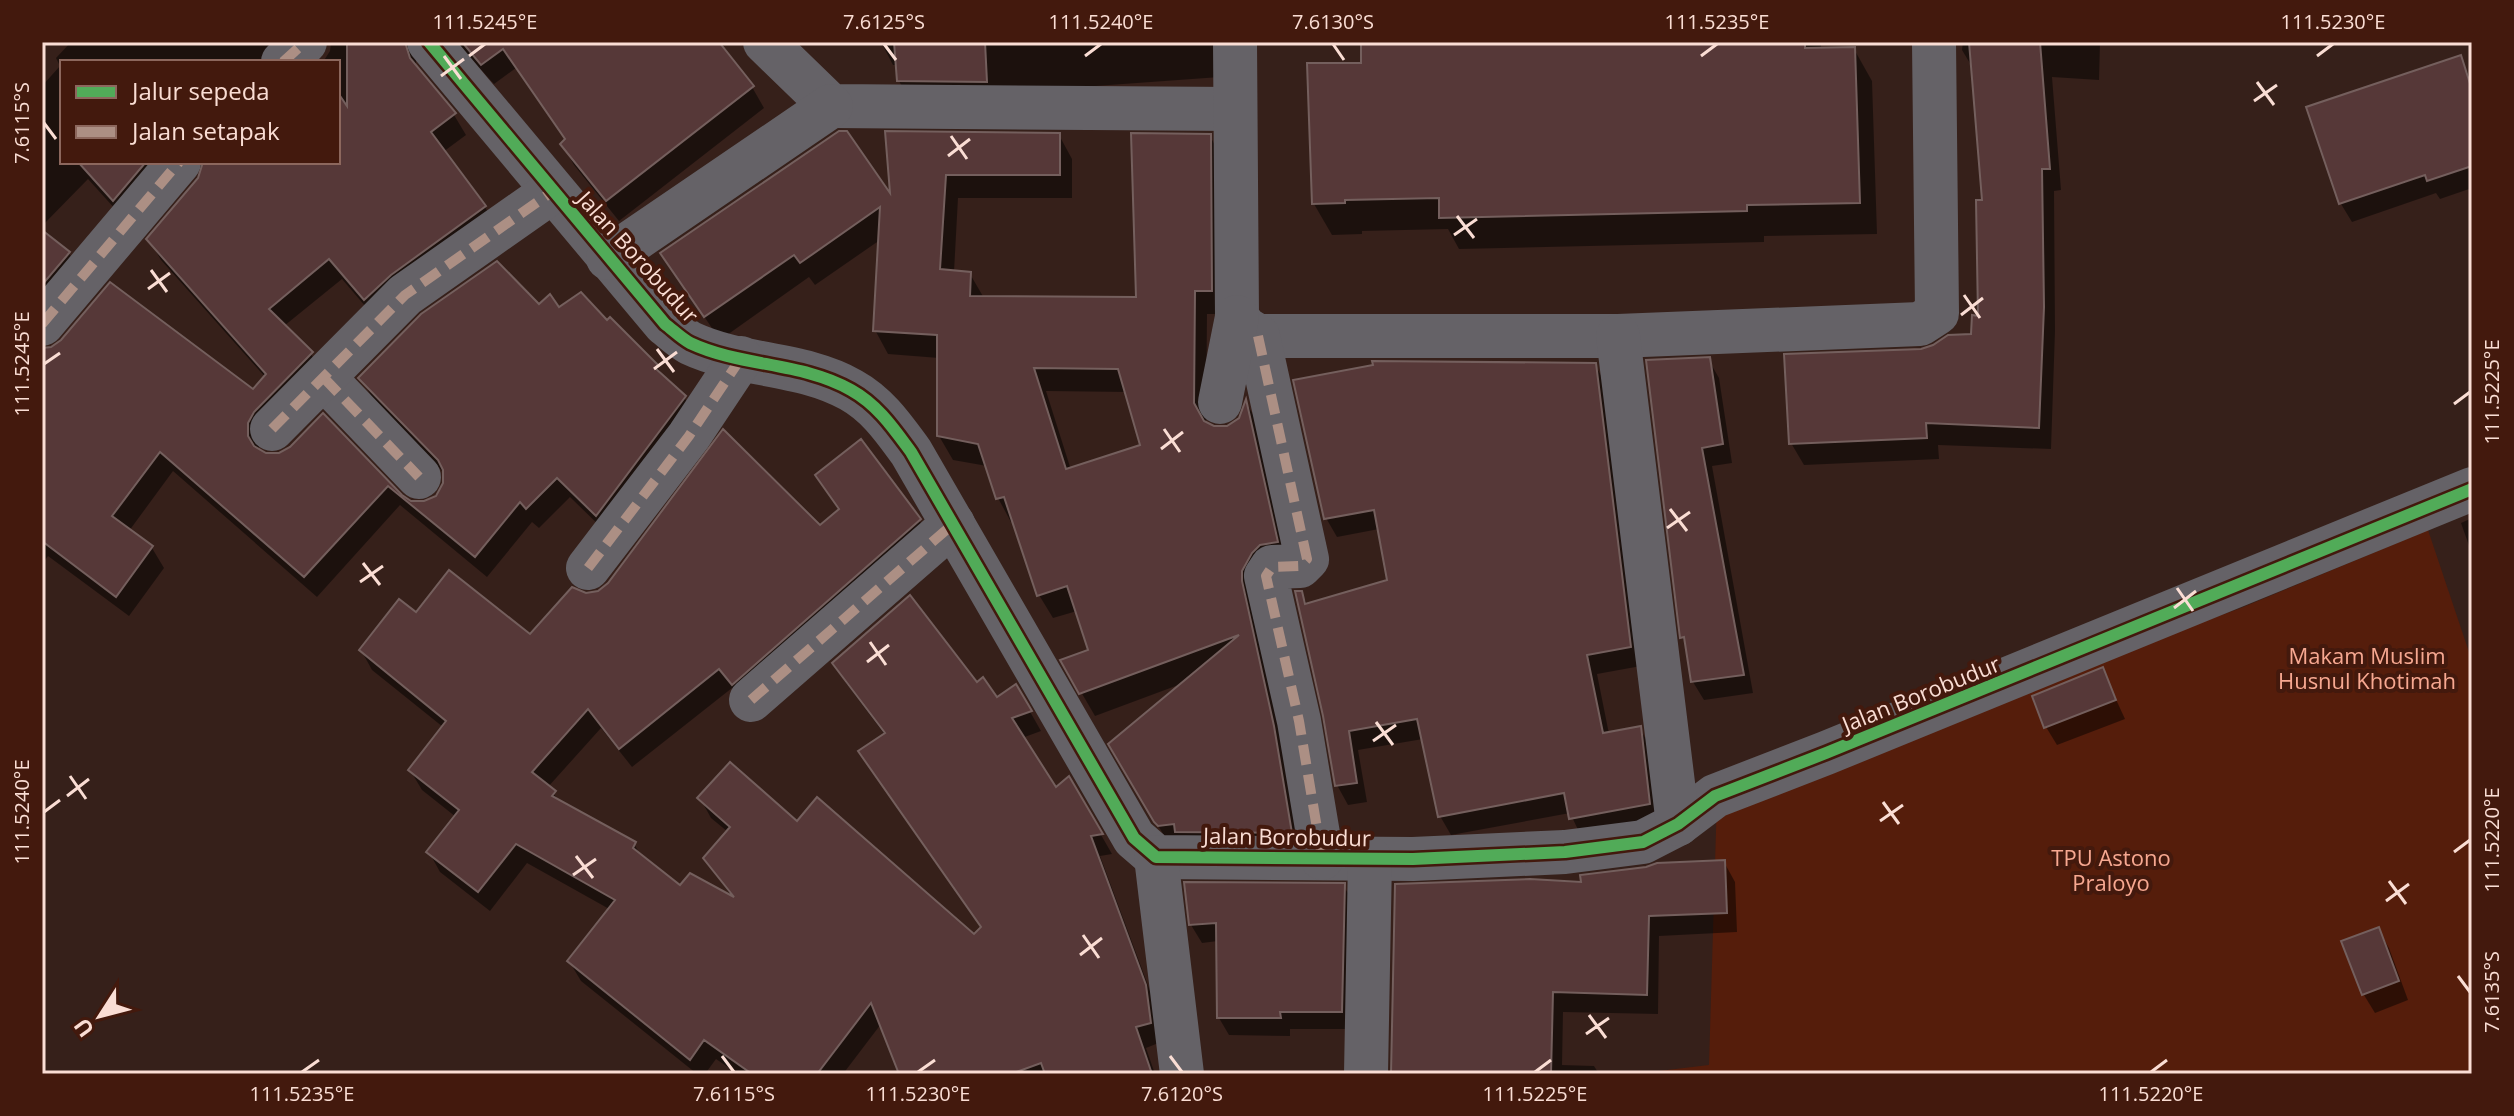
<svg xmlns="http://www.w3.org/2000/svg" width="2514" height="1116" font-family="'Open Sans',sans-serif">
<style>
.green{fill:#551d0b}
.shadow{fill:#0007;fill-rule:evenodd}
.building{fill:#563838;stroke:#745f5d;stroke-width:2;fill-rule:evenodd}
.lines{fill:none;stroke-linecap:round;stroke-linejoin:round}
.minor{stroke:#656267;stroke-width:44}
.quiet{stroke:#ac8f84;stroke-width:10;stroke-dasharray:20 10;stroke-linecap:butt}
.cycleway-casing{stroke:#43190d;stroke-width:17}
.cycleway{stroke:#51ab58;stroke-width:12}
.ticks{fill:none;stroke:#faddd4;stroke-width:3}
.labels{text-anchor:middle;stroke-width:8;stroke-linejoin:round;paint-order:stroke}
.street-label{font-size:22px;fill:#faddd4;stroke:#43190d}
.park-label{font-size:22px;fill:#f7a891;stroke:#43190d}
.neatline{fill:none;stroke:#faddd4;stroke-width:3}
.ticks-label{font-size:20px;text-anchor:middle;fill:#faddd4}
</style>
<rect width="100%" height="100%" fill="#36201a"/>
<!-- green -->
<path class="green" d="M2428,530L2472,661V1074H1634L1709,1065L1717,797L2241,608Z"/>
<!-- shadow -->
<g class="shadow">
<path d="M71,42H304L280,62H62V162H178L126,221L88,179L42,226V86L60,66L56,58Z"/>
<path d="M331,42H428L416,56V68L454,115L466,135L443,152L485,207L497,228L377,320L342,279L284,326L311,354L323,374L259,445V451L264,455H280L291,448L323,416L400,496L411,503H425L437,497L445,484V474L373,399L361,378L539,307L607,323L657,366L665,380L684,397L696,418L609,535L570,497L539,528L532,522L487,577L400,505L317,597L173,471L129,531L152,548L164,568L129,616L48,556L42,564V350L253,391L266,378L161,260L149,239L200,179L205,162H338V62H323L330,51Z"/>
<path d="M456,42H711L752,87L764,108L619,221L574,165L562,144L566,141L516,68L494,84Z"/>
<path d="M881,42H1218L1220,77L997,93L911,103L899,81L898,65H893Z"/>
<path d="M1363,42H1821V50L1854,49L1872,81L1877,234L1764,236V242L1459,249L1448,229L1362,231V234L1332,235L1314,204L1364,65Z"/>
<path d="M1963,42H2100L2099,80L2052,77L2061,190L2054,191L2055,331L2051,449L1938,445L1939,459L1804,465L1791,443L1921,351L1973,336L1980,318L1985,202L1974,70L1962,50Z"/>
<path d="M2460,58L2472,81V188L2440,199L2436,193L2352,222L2341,204L2309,108Z"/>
<path d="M887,133L1059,135L1072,159V198H958L954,272L970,274L984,298L1138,299L1210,136L1223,160L1224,314H1207L1206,425L1214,428H1228L1241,419L1247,404L1259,425L1290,565L1305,856L1170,846L1111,744L1181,684L1095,716L1063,661L1090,651L1077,611L1053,618L1039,595L1014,521L1011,522L998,498L987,466L953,460L939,436V358L888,354L875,330L880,240L815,285L809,277L720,340L662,254L892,201ZM1046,391L1127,392L1143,446L1071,470Z"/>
<path d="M42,233L69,253L81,274L42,320Z"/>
<path d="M1708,359L1719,378L1732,463L1712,466L1753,693L1704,700L1693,682L1687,646L1682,637Z"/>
<path d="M1595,365L1606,384L1641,666L1597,674L1609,734L1640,729L1651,748L1660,823L1582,838L1570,813L1451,835L1440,816L1423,739L1358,750L1367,802L1348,805L1337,785L1301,593L1308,605L1390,582L1379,529L1337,537L1326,518Z"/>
<path d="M2472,518V554L2461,523Z"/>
<path d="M919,520L931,540L744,704L732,688L632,767L601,728L548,787L561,803L634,844L643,859L680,888L734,900L706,858L728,832L711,818L700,798L797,824L974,937L983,929L885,735L846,683L834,663L976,685L996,700L1016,687L1041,731L1022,738L1056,790L1069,779L1112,854L1100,856L1156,1007L1161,1042L1146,1048L1155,1074H901L881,1024L843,1074H738L716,1059L705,1074H697L581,981L569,961L611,910L527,863L490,911L440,872L429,852L456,817L422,790L410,770L443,727L372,670L361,650L416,615L530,637L585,595L820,528Z"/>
<path d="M2102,669L2125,719L2057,745L2046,727Z"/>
<path d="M1724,862L1735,882L1737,932L1659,936L1658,1014L1563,1012L1562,1065L1594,1066L1599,1074H1393L1584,884Z"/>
<path d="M1343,885L1354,903L1351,1029H1290V1036L1229,1035L1219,1018L1218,941L1202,943L1191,925Z"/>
<path d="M2378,929L2389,948L2408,1000L2375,1013L2364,995L2344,942Z"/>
</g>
<!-- building -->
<g class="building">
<path d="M347,42H405L410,58L456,113L431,132L486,206L391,275L364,300L329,259L269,309L313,352L254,412L248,423V436L254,446L266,453H279L290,447L323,413L402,495L411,501H424L436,496L443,483V470L438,460L358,378L421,314L497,261L539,304L550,294L559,307L581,292L607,320L610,317L658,365L655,368L686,396L596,516L557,478L526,509L520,502L475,557L388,486L304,577L160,452L112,516L153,546L116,597L42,541V348L51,347L61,340L110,282L253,389L266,374L146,239L198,178L203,162H338V93L347,106Z"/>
<path d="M462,42H719L754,86L606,201L560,144L565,139L503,49L481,65Z"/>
<path d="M894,42H985L987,82L897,81Z"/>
<path d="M1361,42H1805V48L1855,47L1860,203L1747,205V211L1439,218V198L1345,200V203L1312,204L1307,63H1361Z"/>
<path d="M1969,42H2040L2050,169H2042L2044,307L2039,428L1926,423L1927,438L1789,444L1784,354L1921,349L1933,345L1948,335L1971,334L1972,315L1978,316L1976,200H1982Z"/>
<path d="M2461,55L2472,90V166L2427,181L2425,175L2339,204L2306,107Z"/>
<path d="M839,131H847L890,193L885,131L1060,133V175H946L940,269L971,272L970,296L1136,297L1131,133L1211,134L1212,291H1195L1194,403L1204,421L1214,426H1227L1239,418L1246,399L1278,542L1260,545L1252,553L1242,571V581L1274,726L1292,833L1175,832L1174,824L1158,826L1154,822L1108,744L1239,635L1079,694L1060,660L1088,650L1067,586L1037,596L1004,497L996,499L978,444L937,436V335L873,331L880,207L800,263L794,255L704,317L660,253ZM1034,368L1118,369L1140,445L1066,469Z"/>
<path d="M78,162H146L113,201Z"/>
<path d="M42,230L70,252L42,285Z"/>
<path d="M1710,357L1723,444L1702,448L1744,675L1691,682L1684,637L1680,638L1646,360Z"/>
<path d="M1372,361L1596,363L1631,647L1587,655L1603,733L1641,726L1650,804L1569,819L1564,793L1438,817L1417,719L1349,731L1357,783L1335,786L1323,716L1295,591H1302L1305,604L1387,580L1374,510L1324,519L1293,380L1373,365Z"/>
<path d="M723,429L820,525L839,509L815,475L861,439L921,519L732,685L719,669L619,749L588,709L532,772L556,791L552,796L636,842L633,848L680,885L690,873L734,897L703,858L730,827L697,798L730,762L797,821L817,797L974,934L981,927L858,751L885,733L832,663L910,595L977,682L983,677L997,697L1016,684L1032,711L1012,718L1056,787L1069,776L1103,834L1091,836L1146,985L1151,1023L1136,1027L1152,1074H1045L1041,1063L1011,1074H899L871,1003L817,1074H752L704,1040L690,1060L567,961L615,900L516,844L478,892L426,852L459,810L408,770L446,721L359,650L399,599L416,612L449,570L530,634L572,587L586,593L598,591L608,583Z"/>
<path d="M2103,667L2116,700L2044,728L2032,696Z"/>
<path d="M1725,860L1727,913L1649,916L1647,995L1553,992L1551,1074H1391L1395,884L1530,879L1581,882L1580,875L1646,867L1657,863Z"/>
<path d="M1184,882L1345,883L1342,1012H1280L1281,1018H1217L1216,923L1189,925Z"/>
<path d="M2379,927L2399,981L2362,995L2341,941Z"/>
</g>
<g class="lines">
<!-- minor -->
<g class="minor">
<path d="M429,42L665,324C673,330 681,338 690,343C741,367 802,362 851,390C878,405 894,429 911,452L1134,838L1156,857L1413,859L1565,852L1643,842L1678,824L1715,796L1826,753L2472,489"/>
<path d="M765,42L831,106L1234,109"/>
<path d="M1235,42L1237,317L1245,328L1258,336H1618L1920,324L1937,313L1934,42"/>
<path d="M283,62L305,42"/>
<path d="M608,258L831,106"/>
<path d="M42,324L179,162"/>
<path d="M1258,336L1307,559L1300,566L1272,567L1266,576L1299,721L1322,858"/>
<path d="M1618,336L1678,824"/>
<path d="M324,378L419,477"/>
<path d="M1220,402L1237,317"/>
<path d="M272,429L405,295L553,191"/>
<path d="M588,568L689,436L741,358"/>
<path d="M751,700L953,524"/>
<path d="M1156,857L1182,1074"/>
<path d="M1366,1074L1370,859"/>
</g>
<!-- quiet -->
<g class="quiet">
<path d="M283,62L305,42"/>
<path d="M42,324L179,162"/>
<path d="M1258,336L1307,559L1300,566L1272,567L1266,576L1299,721L1322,858"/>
<path d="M324,378L419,477"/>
<path d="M272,429L405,295L553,191"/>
<path d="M588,568L689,436L741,358"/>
<path d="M751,700L953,524"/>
</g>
<!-- cycleway casing -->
<g class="cycleway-casing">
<path id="cycleway" d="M429,42L665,324C673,330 681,338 690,343C741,367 802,362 851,390C878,405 894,429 911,452L1134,838L1156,857L1413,859L1565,852L1643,842L1678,824L1715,796L1826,753L2472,489"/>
</g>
<!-- cycleway -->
<use href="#cycleway" class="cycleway"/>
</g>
<!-- ticks -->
<path class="ticks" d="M884,44L896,60M1333,44L1344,60M444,56L461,79M469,56L485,44M1085,56L1101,44M1701,56L1717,44M2317,56L2333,44M441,76L464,59M2257,82L2274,105M2254,101L2277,85M44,123L56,139M951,136L967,159M948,156L970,139M1457,216L1474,238M1454,235L1477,219M151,270L167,292M148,289L170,273M1964,295L1980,318M1961,315L1983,298M657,349L674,372M44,364L60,353M654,369L677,352M2454,404L2470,392M1164,429L1180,452M1161,449L1183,432M1670,509L1687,531M1667,528L1690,512M363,563L380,585M360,582L383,566M2177,588L2193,611M2174,608L2196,591M870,642L886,665M867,662L889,645M1376,722L1393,745M1373,741L1396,725M70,776L86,799M67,796L89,779M1883,802L1899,824M44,812L60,800M1880,821L1903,805M2454,852L2470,840M576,856L593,878M573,875L596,859M2389,881L2406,904M2386,901L2409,884M1083,935L1099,958M1080,955L1102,938M2458,976L2470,992M1589,1015L1606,1038M1586,1034L1609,1018M722,1056L734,1072M1170,1056L1182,1072M302,1072L319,1060M918,1072L935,1060M1535,1072L1551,1060M2151,1072L2167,1060"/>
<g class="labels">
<!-- street labels -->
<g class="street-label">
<text transform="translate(638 257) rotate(48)" y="8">Jalan Borobudur</text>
<text transform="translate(1921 694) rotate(-22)" y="8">Jalan Borobudur</text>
<text transform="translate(1287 837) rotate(1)" y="8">Jalan Borobudur</text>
</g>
<!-- park labels -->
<g class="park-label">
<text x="2367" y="664">Makam Muslim<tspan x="2367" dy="25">Husnul Khotimah</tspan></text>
<text x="2111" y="866">TPU Astono<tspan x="2111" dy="25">Praloyo</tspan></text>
</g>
</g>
<!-- border -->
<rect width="2514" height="1116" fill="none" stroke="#43190d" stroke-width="88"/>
<!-- legend -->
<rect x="60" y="60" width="280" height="104" fill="#43190d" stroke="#8c675d" stroke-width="2"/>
<rect x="76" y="86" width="40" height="12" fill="#51ab58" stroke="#8c675d" stroke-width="2"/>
<text x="132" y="100" font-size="24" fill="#faddd4">Jalur sepeda</text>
<rect x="76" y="126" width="40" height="12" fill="#ac8f84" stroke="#8c675d" stroke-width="2"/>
<text x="132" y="140" font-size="24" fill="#faddd4">Jalan setapak</text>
<!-- north arrow -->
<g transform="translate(100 1016) rotate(234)" stroke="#43190d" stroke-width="6" paint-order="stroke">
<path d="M0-6L14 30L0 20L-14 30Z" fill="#faddd4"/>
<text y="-12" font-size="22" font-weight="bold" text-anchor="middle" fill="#faddd4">U</text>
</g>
<rect x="44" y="44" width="2426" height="1028" class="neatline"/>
<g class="ticks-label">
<text x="485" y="29">111.5245°E</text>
<text x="884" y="29">7.6125°S</text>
<text x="1101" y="29">111.5240°E</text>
<text x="1333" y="29">7.6130°S</text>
<text x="1717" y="29">111.5235°E</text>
<text x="2333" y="29">111.5230°E</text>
<text transform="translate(22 123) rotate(-90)" y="7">7.6115°S</text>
<text transform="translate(22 364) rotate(-90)" y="7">111.5245°E</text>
<text transform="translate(2492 392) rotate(-90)" y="7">111.5225°E</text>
<text transform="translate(22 812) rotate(-90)" y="7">111.5240°E</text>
<text transform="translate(2492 840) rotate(-90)" y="7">111.5220°E</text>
<text transform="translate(2492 992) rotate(-90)" y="7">7.6135°S</text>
<text x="302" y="1101">111.5235°E</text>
<text x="734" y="1101">7.6115°S</text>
<text x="918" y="1101">111.5230°E</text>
<text x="1182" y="1101">7.6120°S</text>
<text x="1535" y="1101">111.5225°E</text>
<text x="2151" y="1101">111.5220°E</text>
</g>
</svg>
